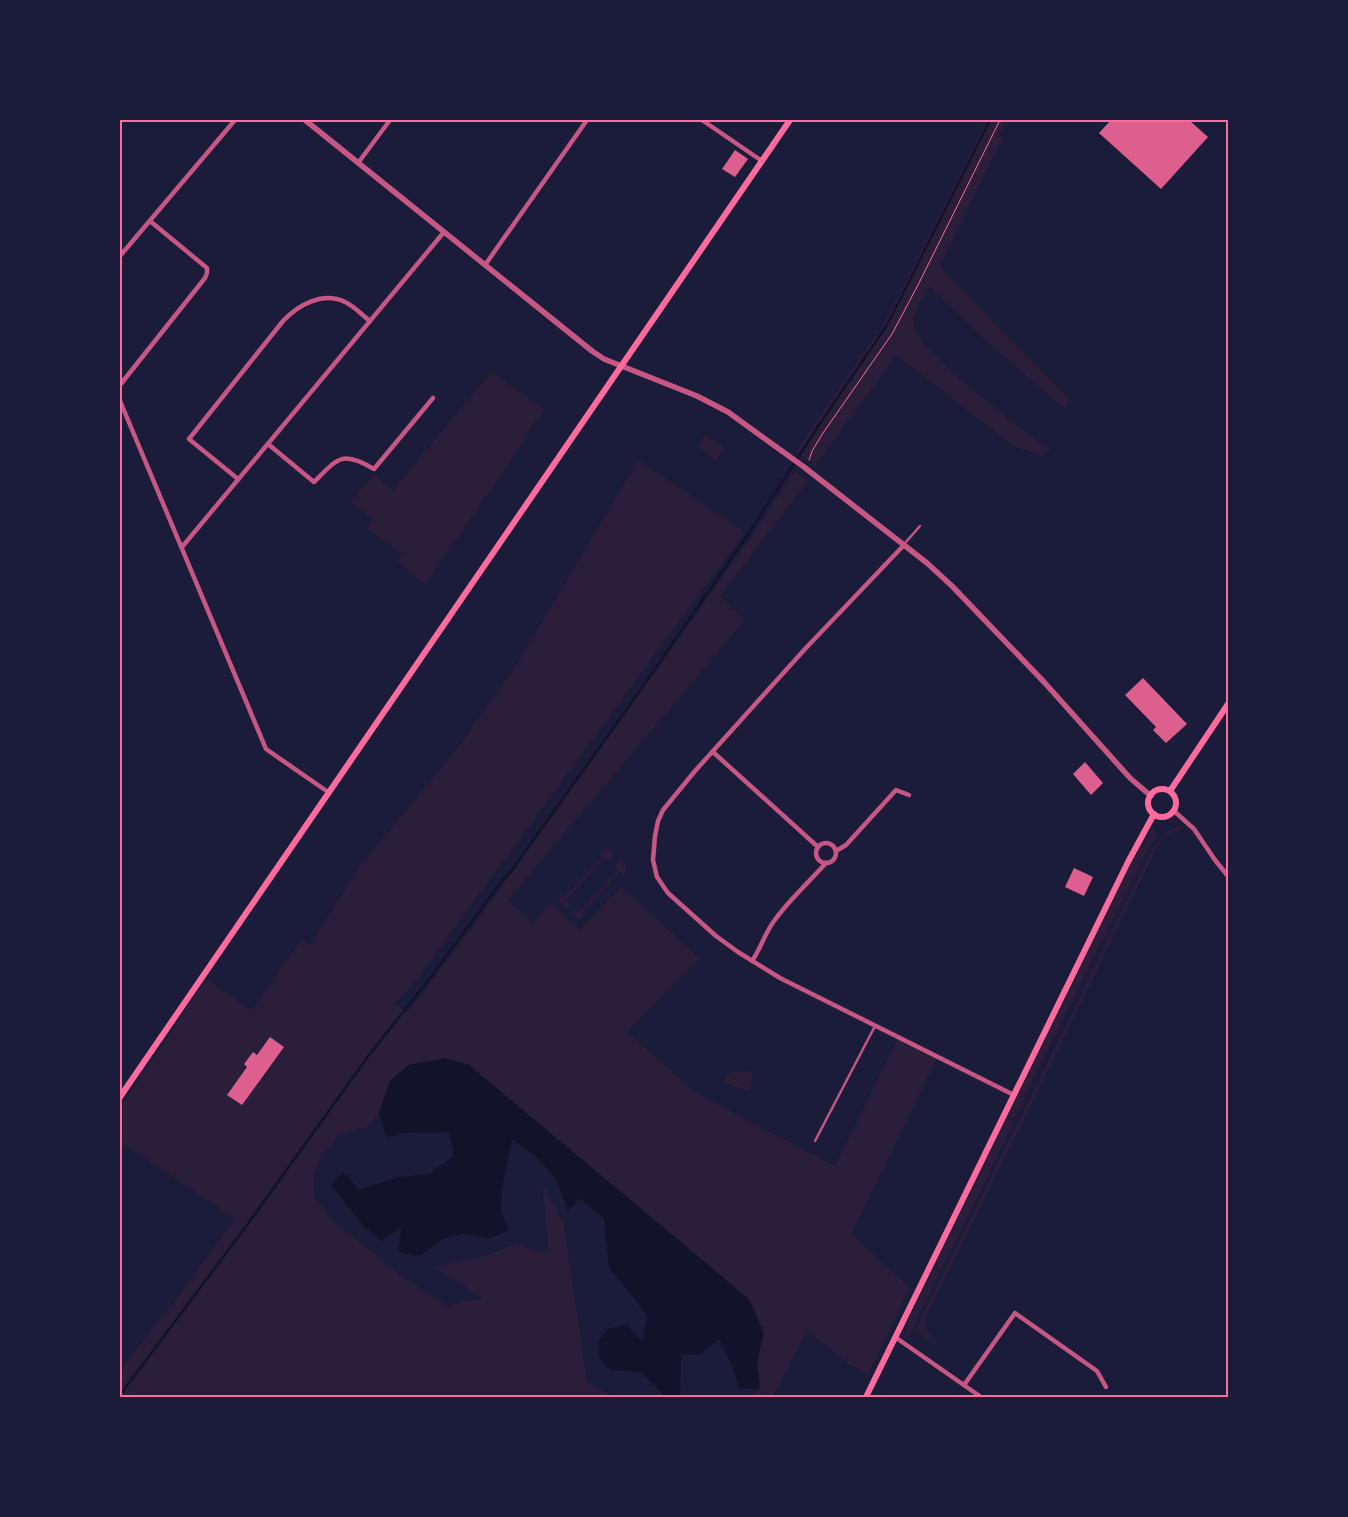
<svg xmlns="http://www.w3.org/2000/svg" width="1348" height="1517" font-family="'Sofia Sans Condensed',sans-serif">
<style>
.green{fill:#2a1e3b}
.water{fill:#12122b}
.lines{fill:none;stroke-linecap:round;stroke-linejoin:round}
.stream{stroke:#12122b;stroke-width:2.5}
.building{fill:#dd5f8e}
.path{stroke:#ff6b9d;stroke-width:1}
.service{stroke:#c65784;stroke-width:2.5}
.minor{stroke:#c65784;stroke-width:4.5}
.tertiary{stroke:#c65784;stroke-width:5.5}
.secondary{stroke:#ff6b9d;stroke-width:6}
.neatline{fill:none;stroke:#ff6b9d;stroke-width:2}
</style>
<rect width="100%" height="100%" fill="#1b1b3a"/>
<!-- green -->
<g class="green">
<path d="M987,120H1006L999,135L1005,138L1002,145L999,144L940,267L1069,399L1066,410L981,336L930,286C923,297 910,314 914,328C922,353 1024,432 1050,449L1044,457L1013,446L897,355L815,466L796,451L885,322Z"/>
<path d="M491,372L544,409L496,482L425,584L397,561L403,554L366,528L374,519L350,502L374,474L393,490Z"/>
<path d="M705,434L725,449L716,461L698,446Z"/>
<path d="M638,460L745,532L409,990L394,1004L408,1012L480,917L751,537L795,471L808,481L720,596L745,620L508,900L533,923L551,903L580,930L621,886L699,958L627,1032L696,1093L835,1166L899,1036L938,1056L851,1234L910,1288L868,1375L849,1364L807,1331L772,1397H751L760,1389L757,1361L764,1333L469,1065L390,1081L379,1113L368,1127L340,1134L321,1156L314,1175V1197L333,1221L403,1277L447,1306L483,1298L435,1267L484,1256L516,1244L549,1254L542,1183L564,1225L587,1383L614,1397H120V1370L175,1300L235,1219L120,1141V1108L206,979L252,1010L301,940L310,945L359,867L456,750L517,664Z"/>
<path d="M1180,826L1184,829C1176,833 1169,833 1162,838L926,1317C924,1328 928,1333 936,1341L934,1343L915,1331L1150,854L1164,833Z"/>
<path d="M1152,829L1158,834V835L1147,852L1014,1119L1008,1116L1105,918L1133,861Z"/>
<path d="M607,848L612,850L613,857L609,861L604,858L566,900L570,904L567,907H563L559,903V896L562,894L565,896L602,856L601,851Z"/>
<path d="M620,861L625,862L626,872L623,874L620,872L583,913L586,916L580,919L574,918L571,914L575,909L579,912L618,870L614,866Z"/>
<path d="M749,1071L753,1072L749,1091L722,1082L729,1073Z"/>
<path d="M1007,1118L1014,1122L941,1271L936,1264L941,1253Z"/>
<path d="M936,1268L940,1272L908,1338L906,1326L933,1270Z"/>
</g>
<!-- water -->
<path class="water" d="M445,1058L469,1065L749,1299L764,1333L757,1361L760,1389H739L733,1368L719,1339L699,1355L681,1354L680,1397H666L642,1372L610,1370L599,1358V1341L607,1329L627,1325L643,1342L647,1315L609,1267L604,1220L580,1198L568,1211L556,1179L534,1155L512,1139L502,1188L501,1211L509,1230L490,1238L463,1234L442,1239L420,1256L398,1252L402,1225L383,1241L365,1228L331,1185L343,1172L359,1190L399,1177L429,1174L454,1156L449,1132L403,1133L387,1138L379,1113L390,1081L408,1065Z"/>
<g class="lines">
<!-- stream -->
<path class="stream" d="M120,1395L250,1221L369,1055L431,977L504,878L510,873L632,702L747,536L819,425L887,325L990,120"/>
</g>
<!-- building -->
<g class="building">
<path d="M1111,120H1189L1208,137L1161,189L1099,133Z"/>
<path d="M735,150L748,159L735,177L722,169Z"/>
<path d="M1143,678L1187,724L1166,743L1153,730L1156,727L1125,695Z"/>
<path d="M1085,762L1103,783L1091,795L1073,774Z"/>
<path d="M1074,868L1093,877L1084,896L1065,887Z"/>
<path d="M270,1037L284,1047L242,1105L227,1095L247,1067L244,1064L253,1052L257,1055Z"/>
</g>
<g class="lines">
<!-- path -->
<path class="path" d="M809,460L812,451L823,433L892,334L919,283L1000,120"/>
<!-- service -->
<g class="service">
<path d="M905,543L920,526"/>
<path d="M815,1141L875,1026"/>
</g>
<!-- minor -->
<g class="minor">
<path d="M702,120L762,161"/>
<path d="M358,163L390,120"/>
<path d="M120,256L235,120"/>
<path d="M485,265L587,120"/>
<path d="M120,385L205,278L207,273V268L150,221"/>
<path d="M120,401L266,749L328,792"/>
<path d="M268,444L314,482C338,458 342,450 374,469L433,398"/>
<path d="M238,479L189,439L283,321C298,305 323,291 345,302C354,306 362,315 370,321"/>
<path d="M904,545L805,649L695,771L663,810L658,821L655,836L653,860L657,877L668,893L716,936L738,952L780,978L1014,1095"/>
<path d="M182,547L444,232"/>
<path d="M713,752L818,847"/>
<path d="M1174,811L1194,829L1215,860L1228,876"/>
<circle cx="826" cy="853" r="10"/>
<path d="M836,851L846,845L896,790L909,795"/>
<path d="M752,961C761,948 765,933 774,921C789,900 809,882 826,863"/>
<path d="M895,1337L981,1397"/>
<path d="M964,1385L1015,1313L1097,1371L1106,1387"/>
</g>
<!-- tertiary -->
<path class="tertiary" d="M305,120L592,351L604,359L697,396L728,412L804,467L927,563L952,586L1044,682L1130,778L1151,796"/>
<!-- secondary -->
<g class="secondary">
<circle cx="1162" cy="803" r="14"/>
<path d="M1170,791L1228,704"/>
<path d="M120,1097L790,120"/>
<path d="M866,1397L1128,862L1154,814"/>
</g>
</g>
<!-- border -->
<rect width="1348" height="1517" fill="none" stroke="#1b1b3a" stroke-width="242"/>
<rect x="121" y="121" width="1106" height="1275" class="neatline"/>
</svg>
